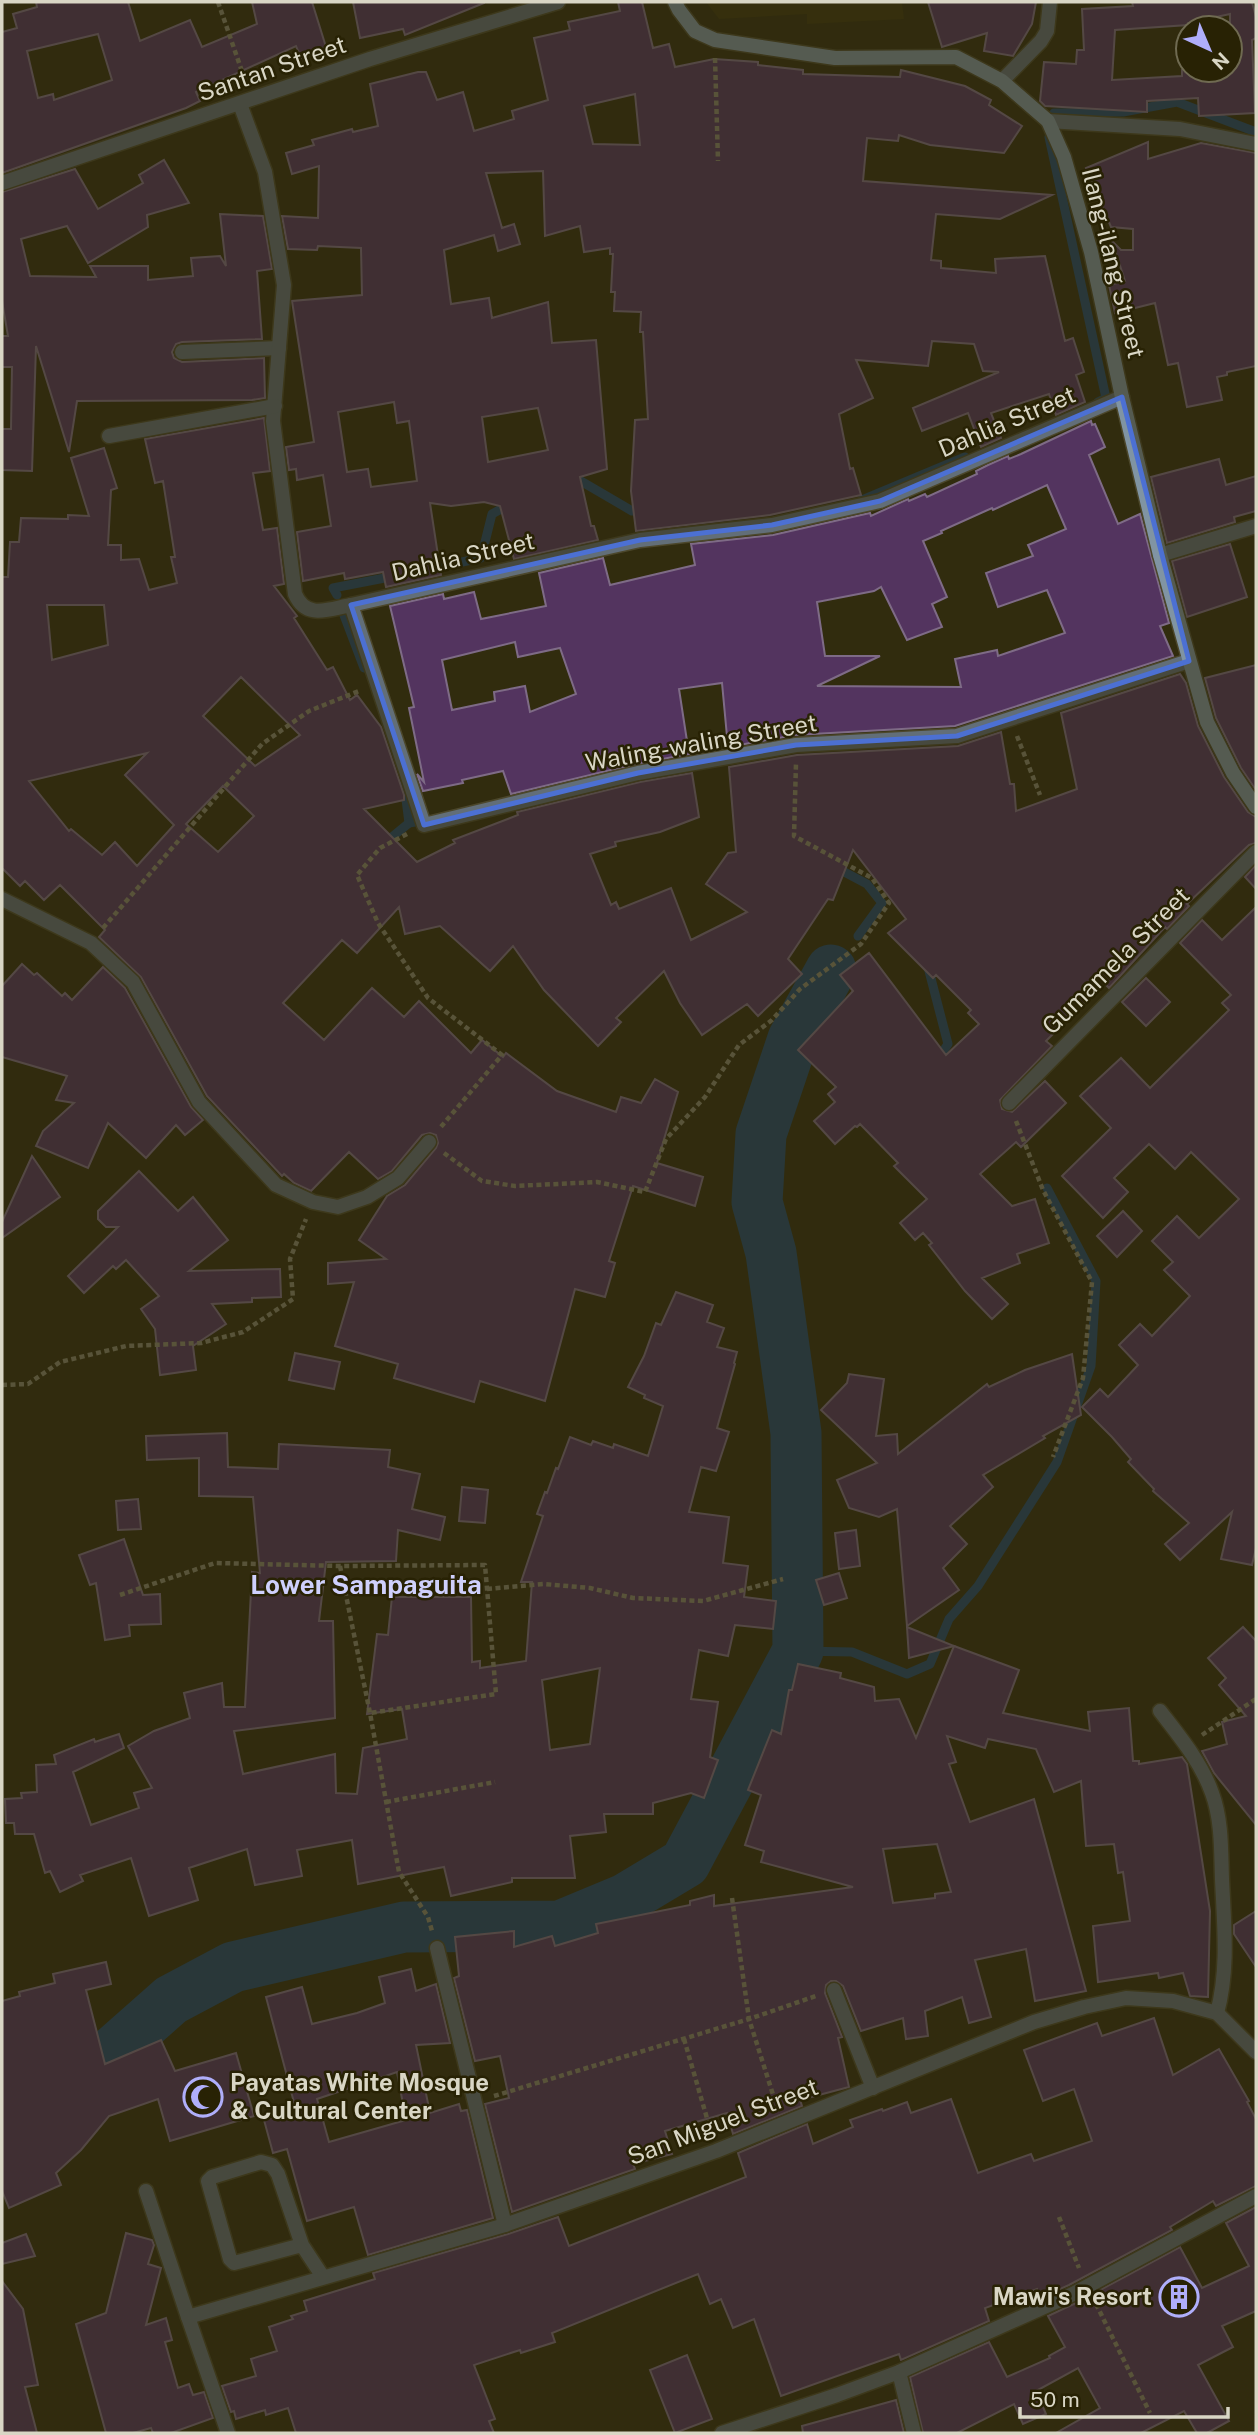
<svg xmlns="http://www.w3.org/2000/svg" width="1258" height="2435" font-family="'Public Sans',sans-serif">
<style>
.built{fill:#3c340d}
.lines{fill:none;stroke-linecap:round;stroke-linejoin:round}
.stream{stroke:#1f466d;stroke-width:9}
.river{stroke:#1f466d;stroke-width:51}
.building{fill:#53345f;stroke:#7e6b86;stroke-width:2;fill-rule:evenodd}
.lane-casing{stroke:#4c472b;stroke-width:17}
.street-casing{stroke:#4c472b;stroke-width:17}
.secondary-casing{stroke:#4c472b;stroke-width:17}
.path{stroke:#88846d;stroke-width:4.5;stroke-dasharray:5 3.5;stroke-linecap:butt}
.lane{stroke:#626e78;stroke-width:14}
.street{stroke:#626e78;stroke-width:14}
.secondary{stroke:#8094a3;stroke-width:14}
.marked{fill:none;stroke:#4c70d3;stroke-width:5;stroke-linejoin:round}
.labels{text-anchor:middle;stroke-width:5;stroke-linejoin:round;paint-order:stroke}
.street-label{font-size:24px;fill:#d9d6c5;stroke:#282204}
.poi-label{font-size:24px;font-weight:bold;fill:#d9d6c5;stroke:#282204;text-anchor:start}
.neighbourhood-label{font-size:26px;font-weight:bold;fill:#cfd0fc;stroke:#282204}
</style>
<rect width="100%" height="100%" fill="#312c0e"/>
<!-- built -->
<path class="built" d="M706,2H902L904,19L807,24V14L719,19Z"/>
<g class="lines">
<!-- stream -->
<g class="stream">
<path d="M1054,113L1123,112L1177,102L1256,132"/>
<path d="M1049,137L1106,398L1098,402"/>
<path d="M569,483L579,480L632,511L644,507"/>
<path d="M862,500L965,457"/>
<path d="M429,569L481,558L492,514L510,504"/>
<path d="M337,595L333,588L395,576"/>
<path d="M342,610L364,668"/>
<path d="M404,784L409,823L415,822"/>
<path d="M382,840L392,837L409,823"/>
<path d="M833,866L867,884L882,903L858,936"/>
<path d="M928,967L948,1044L938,1059"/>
<path d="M798,1651L852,1652L907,1674L930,1664L949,1619L978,1586L1057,1462L1091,1366L1096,1281L1047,1188"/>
</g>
<!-- river -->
<path class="river" d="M2,2096L57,2071L110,2054L171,2000L233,1967L404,1927L560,1926L625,1899L685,1863L798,1651L796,1433L771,1253L757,1202L761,1134L793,1039L831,970"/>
</g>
<!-- building -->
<g class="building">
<path d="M36,2H128L140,41L190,20L202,47L257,24L252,2H312L326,47L301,58L296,46L196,92L200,101L186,108L2,173V32L17,28L13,14L37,7ZM98,34L112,80L54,100L53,94L38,98L27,51Z"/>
<path d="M353,2H484V3L405,35L403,29L360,38Z"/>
<path d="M618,2H642L653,48L669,44L675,67L714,59L758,62V65L803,70V74L900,77L901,70L965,86L991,100L989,105L1022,126L1004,153L930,145L899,135L898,141L867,138L863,181L1052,195L1000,219L936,214L931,260L941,261V268L996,273L995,259L1045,256L1065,341L1073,338L1084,372L1076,375L1085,402L1056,415L1049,394L991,413L1001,438L981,447L968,413L922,431L913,408L999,372L983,371L974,344L932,341L928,366L856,360L873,398L839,414L850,469L853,468L861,495L770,515L636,531L631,491L635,420L648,419L643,332H640L641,312L614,311L615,292H611L613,254H610V248L584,252L580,226L545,236L543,171L486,173L502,228L514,224L520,244L498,251L494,235L444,250L451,304L489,298L492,318L548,302L552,343L596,340L607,469L580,477L591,526H594L598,540L514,559L500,506L484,502L451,506L430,503L441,575L386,587L383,572L345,579L344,573L303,581L297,532L331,526L323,475L297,480L296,469L289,470L286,447L314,442L292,301L362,295L361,248L318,246L317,250L288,249L282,216L318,218L319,166L292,174L286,153L314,145L312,140L352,129L353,132L378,126L370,84L418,72H426L437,100L463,92L474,131L514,119L512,111L548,100L534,38L570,30L568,22L620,11ZM635,94L640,145L593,144L584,106ZM394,402L397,423L409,421L417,481L371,487L368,469L347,472L338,412ZM538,408L548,450L488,462L482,417Z"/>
<path d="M928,2H1036L1032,24L1013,56L984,51L987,33L942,47Z"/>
<path d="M1132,2H1252L1256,17V38L1252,40L1255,113L1199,116L1198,98L1147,101V112L1045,106L1040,101L1044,62L1076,64L1077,50H1084L1082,9L1133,6ZM1230,14V70H1182V76L1112,80L1115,30L1188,25V23Z"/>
<path d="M1148,142V159L1201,143L1256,153V366L1227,372V375L1217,377L1222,400L1187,407L1178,363L1168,365L1155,303L1115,313L1109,285L1125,281L1112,241L1121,250H1133V229L1111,227L1086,168Z"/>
<path d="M164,160L189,203L147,215L148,227L88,263L67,226L21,239L30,276L96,277L90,266H148V280L193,276L191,258L220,256L226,266L220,214L263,216L272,269L257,271L262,339L182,342L176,344L172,352L174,358L182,362L264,358L265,398L252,400H253L77,401L69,452L36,346L32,471L2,470V429H11L12,367H2V336H8L2,301V192L75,169L98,209L143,183L139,175Z"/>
<path d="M264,418L270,471L253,473L263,530L277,528L284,584L274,586L297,616L294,618L327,670L333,667L350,700L357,695L381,727L404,795V800L364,809L417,862L455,843L453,840L518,815L517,812L640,782L692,773L699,817L660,832L615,842L616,846L590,854L611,905L616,902L619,909L671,888L691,940L747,912L706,884L728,853L736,852L729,767L797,755L958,746L1001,732L1010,784H1014L1016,811L1077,789L1061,713L1180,674L1186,683L1198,726L1224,777L1248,812L1256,817V843L1249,845L1187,904L1189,906L1167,929L1165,927L1109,988L1104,983L1046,1041L1052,1046L1000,1100L1002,1109L1012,1112L1045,1081L1066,1103L1021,1147L1016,1142L980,1174L1012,1206L1035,1199L1049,1243L1017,1254L1020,1263L982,1278L1008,1304L992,1319L965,1291L929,1245L932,1243L923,1233L915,1240L900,1223L927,1199L894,1166L898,1163L860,1124L857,1127L855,1126L835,1144L814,1121L835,1102L828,1094L836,1087L798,1050L853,991L840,975L869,953L946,1055L979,1024L968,1013L971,1010L936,975L933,978L888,933L906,919L853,850L833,900L828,899L788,959L802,974L758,1016L747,1004L702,1035L680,1003L664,971L616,1018L621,1022L598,1046L544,990L513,946L490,971L440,926L405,934L399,907L357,953L342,940L283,1003L324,1040L372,988L404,1017L419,1001L471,1053L482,1040L503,1057L506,1053L557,1091L616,1112L621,1097L641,1103L655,1079L678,1092L657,1163L703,1177L695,1206L633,1186L609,1261L615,1263L605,1297L575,1289L545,1401L480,1381L474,1402L394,1378L398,1364L335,1346L354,1282L328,1284V1263L386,1259L359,1240L387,1196L405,1185L436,1148L438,1143L436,1135L430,1133L422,1135L392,1171L378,1179L349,1152L311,1191L294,1183L284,1174L282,1176L207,1096L141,977L99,937L105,930L60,885L44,900L25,881L20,886L2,868V577H8L10,542H19L21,518L68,519V515L89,516L71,458L104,448L117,488L111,490L108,545H121V560L139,559L149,590L177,583L171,557H175L163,481L155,483L145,439ZM47,605H104L108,645L52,660ZM241,677L300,735L255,766L203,716ZM147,753L125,775L174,825L137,866L115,842L102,855L71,829L69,831L29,781ZM223,786L254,816L218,852L186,824Z"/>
<path d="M1091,421L1092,425L1095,424L1105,447L1089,455L1118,524L1140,514L1169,623L1160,626L1173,656L955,726L795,735L728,747L722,683L679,689L689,754L636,764L511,794L503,771L462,780L463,783L423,791L417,774L424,782L409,708L414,707L390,606L443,594L444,599L474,592L481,619L546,606L539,573L603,558L610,585L695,565L691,544L773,535L870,513L871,516L908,499L909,501L925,494L927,497L977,474L976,471L988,465L1008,456L1009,459L1021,454ZM1047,485L1066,529L1028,545L1033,556L986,573L998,607L1047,590L1065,633L998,656L997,650L955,659L961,687L817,686L880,656H825L817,602L874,591L881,587L907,640L942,627L932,604L947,597L923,541L942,533L941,531L992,508L993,510ZM515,642L518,657L560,648L576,694L530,712L525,686L494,692L495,701L452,710L442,660Z"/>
<path d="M1219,459L1226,485L1256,476V511L1234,517L1235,522L1167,543L1151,477Z"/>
<path d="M1230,544L1247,597L1187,617L1172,561Z"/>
<path d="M1256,665V790L1241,768L1216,718L1205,678Z"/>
<path d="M1256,865V889L1245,877Z"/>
<path d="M1256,907V1548L1252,1565L1221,1559L1232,1512L1180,1560L1165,1544L1189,1523L1153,1491L1154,1489L1128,1462L1131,1459L1112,1437L1082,1407L1100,1389L1108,1397L1138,1365L1119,1345L1140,1324L1152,1336L1190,1296L1164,1270L1173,1262L1152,1241L1177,1216L1199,1238L1239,1199L1191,1152L1175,1169L1149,1144L1114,1178L1128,1192L1103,1218L1062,1176L1111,1128L1080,1096L1121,1058L1150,1088L1229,1010L1222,1003L1231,995L1180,943L1202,920L1222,940Z"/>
<path d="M22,964L34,975L37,973L62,996L65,993L72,1000L103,967L125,988L191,1107L203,1120L185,1135L176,1125L146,1158L108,1123L88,1168L36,1146L43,1131L74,1103L56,1100L67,1076L2,1057V986Z"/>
<path d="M1146,978L1170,1002L1146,1026L1122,1002Z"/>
<path d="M32,1156L60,1197L2,1238V1222Z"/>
<path d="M139,1171L178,1211L193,1197L228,1240L189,1271L280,1269L281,1297L252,1298V1302L212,1304L226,1324L193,1346L196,1370L160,1375L155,1329L141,1309L159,1296L126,1260L116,1269L113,1266L84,1293L68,1276L118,1227H106L98,1219V1211Z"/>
<path d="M1123,1211L1142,1231L1117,1257L1097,1236Z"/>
<path d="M676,1292L713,1305L707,1322L724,1328L717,1347L737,1352L734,1363L735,1364L717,1428L729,1432L716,1471L701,1467L689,1512L729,1517L723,1563L748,1566L744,1597L776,1601L773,1629L735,1625L728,1656L699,1650L691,1699L718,1702L710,1757L718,1760L704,1798L691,1793L653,1803V1814H604L606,1832L570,1836L575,1878H512V1882L451,1896L444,1867L358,1884L352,1840L297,1850L302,1876L255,1885L247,1849L189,1868L198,1900L149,1916L131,1858L80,1875L83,1881L60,1892L50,1871L45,1873L34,1834H15L14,1823H6L5,1799L22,1798L21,1793L37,1792L36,1765L56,1764L54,1755L94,1739L95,1742L119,1734L124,1748L73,1772L91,1825L139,1808L134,1793L152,1788L128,1746L154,1731L190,1718L184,1693L222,1683L224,1707H245L252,1572L260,1573L253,1497L199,1496V1458L147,1460L146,1436L227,1433L228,1467L278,1469L279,1444L390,1450L388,1467L420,1474L412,1509L445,1517L440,1540L398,1530L396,1561L326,1562L319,1621H333L335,1718L234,1731L243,1774L335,1754L336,1793L357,1794L363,1748L407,1739L402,1709L367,1714L377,1634L388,1635L392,1597H471L472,1662L480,1661V1668L526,1661L532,1582H521L543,1516L537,1514L545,1492L547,1493L556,1468L558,1469L570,1437L591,1445L593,1441L613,1448L614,1444L648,1456L663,1406L644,1398L645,1395L628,1387L644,1356L656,1323L661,1325ZM600,1668L590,1744L550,1750L542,1680Z"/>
<path d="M295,1353L340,1362L334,1389L289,1380Z"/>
<path d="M1072,1354L1081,1415L1043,1436L1045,1438L983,1475L993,1487L950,1526L967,1544L943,1568L959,1590L907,1626L897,1509L879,1517L849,1508L837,1480L877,1463L821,1410L847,1383L849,1374L884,1379L876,1436L897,1434L898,1454L987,1384L989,1387L1025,1370Z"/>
<path d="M462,1487L488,1490L485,1523L459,1521Z"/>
<path d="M138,1499L141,1529L118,1530L116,1501Z"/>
<path d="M856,1530L860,1566L839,1569L835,1533Z"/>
<path d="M124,1539L143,1595L160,1594L161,1624L129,1625L130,1636L105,1640L96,1583L90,1585L79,1555Z"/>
<path d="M839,1573L847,1598L824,1605L816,1580Z"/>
<path d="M907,1627L954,1646L909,1658Z"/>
<path d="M1243,1627L1256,1641V1825L1214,1773L1202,1751L1227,1744L1222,1722L1246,1716L1219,1685L1226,1678L1208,1658Z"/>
<path d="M954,1646L1019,1670L1003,1713L1090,1731L1088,1712L1129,1708L1133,1761H1139V1764L1182,1757L1187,1764L1210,1911L1208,1997L1190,1996L1183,1973L1159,1978L1158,1973L1098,1982L1093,1926L1130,1921L1123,1872L1118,1873L1114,1844L1086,1846L1081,1781L1054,1792L1036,1749L988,1739L985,1748L947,1736L956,1762L949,1764L970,1822L1034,1799L1086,1991L1035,2001L1026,1949L975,1960L991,2017L969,2023L962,1997L925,2011L928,2036L906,2039L903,2018L861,2031L843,1986L836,1981H831L826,1985L825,1993L842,2037L838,2038L849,2087L800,2100L802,2106L733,2134L727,2113L665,2131L672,2154L633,2164L635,2169L512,2212L485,2104L509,2098L500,2056L475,2061L454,1978L459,1976L455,1937L514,1931V1947L552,1936L555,1946L598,1933L596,1924L690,1905V1901L714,1895V1906L853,1887L761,1862L764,1851L745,1845L761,1795L748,1790L772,1730L781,1734L789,1690H792L798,1664L841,1673L840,1678L874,1687L875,1701L899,1699L916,1738ZM937,1844L951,1892L935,1894V1898L893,1903L883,1849Z"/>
<path d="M1256,1911V1967L1234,1934V1925Z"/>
<path d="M106,1962L111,1984L86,1990L105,2064L161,2040L175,2071L236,2053L254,2116L170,2141L158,2099L109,2116L81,2150L56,2173L61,2185L9,2208L2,2191V2001L20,1996L19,1992L55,1983L53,1974Z"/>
<path d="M411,1969L416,1991L436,1984L450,2043L416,2045L430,2113L459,2104L461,2111L467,2110L493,2218L368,2255L354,2207L307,2221L287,2149L273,2153L264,2120L296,2110L266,1997L302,1987L312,2024L357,2013L385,2003L379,1977ZM397,2072L406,2120L329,2142L317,2099Z"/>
<path d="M1154,2018L1173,2075L1219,2049L1249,2101L1247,2102L1256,2119V2186L1216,2206L1213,2201L1170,2227L1172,2230L1069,2285L1040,2298L1037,2289L985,2308L989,2321L901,2360L899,2354L781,2396L754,2319L733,2328L721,2299L710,2304L698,2274L552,2333L555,2342L521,2353L520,2350L474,2365L495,2419L489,2421L494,2433H296L288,2408L266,2415L265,2410L236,2419L234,2411L231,2412L222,2386L256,2376L251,2359L277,2351L269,2327L293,2319L291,2316L307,2311L304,2301L375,2279L373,2273L508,2234L558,2217L569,2246L746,2177L738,2153L807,2124L813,2144L853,2127L850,2120L882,2109L883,2111L907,2102L911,2113L951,2099L978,2173L1031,2154L1034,2161L1092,2141L1074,2089L1043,2101L1024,2050L1097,2023L1102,2036Z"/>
<path d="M1256,2207V2311L1222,2326L1233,2347L1198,2365L1229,2421L1207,2433H1197L1184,2411L1141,2433H1056L1100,2408L1078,2368L1036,2391L1046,2414L1023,2424L1014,2404L957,2433H923L910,2377L989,2342L1007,2377L1050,2358L1049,2356L1065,2347L1048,2316L1078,2302L1180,2247L1202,2288L1249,2266L1226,2223Z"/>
<path d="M126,2233L152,2240L154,2245L148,2264L161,2268L146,2325L166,2318L172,2340L165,2342L178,2388L189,2384L193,2395L204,2392L213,2418L171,2433H153L151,2428L133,2433H106L76,2324L106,2313Z"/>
<path d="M26,2234L35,2256L2,2264V2243Z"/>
<path d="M2,2281L23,2309L38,2385L25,2387L37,2433H2Z"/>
<path d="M687,2355L712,2419L675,2433L650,2370Z"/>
<path d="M896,2400L904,2433H803L802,2426Z"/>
</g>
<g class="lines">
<!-- lane casing -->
<g class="lane-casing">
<g id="lane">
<path d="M182,352L279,348"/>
<path d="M834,1990L873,2088"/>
<path d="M146,2191L188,2317"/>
<path d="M302,2245L234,2263L230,2259L208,2181L212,2177L261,2162L272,2165L278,2174L302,2245L323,2277"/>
<path d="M899,2372L914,2433"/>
</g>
</g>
<!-- street casing -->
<g class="street-casing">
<g id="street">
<path d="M1002,81L1041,41L1047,31L1050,2"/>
<path d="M240,104L265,172L284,285L273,421L295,594C306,620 329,609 351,605L640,540L772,525L880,501L1122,397"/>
<path d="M1048,121L1180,129L1256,144"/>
<path d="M2,183L370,59L558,2"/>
<path d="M109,436L275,406"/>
<path d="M1160,555L1256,526"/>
<path d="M351,605L424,825L638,773L796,745L957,736L1189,661"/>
<path d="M2,899L91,943L133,982L199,1102L276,1185L313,1202L338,1207L367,1197L398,1178L429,1142"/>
<path d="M1009,1103L1256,852"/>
<path d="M1160,1711C1180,1737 1201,1762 1212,1793C1222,1820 1221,1851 1222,1879C1224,1925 1229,1969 1217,2013"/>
<path d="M437,1948L505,2225"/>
<path d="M228,2433L188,2317L505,2225L716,2151L1034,2022L1084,2007L1126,1998L1173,2001L1217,2013L1256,2052"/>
<path d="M722,2433L837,2395L899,2372L1073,2294L1256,2196"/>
</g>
</g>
<!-- secondary casing -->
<g class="secondary-casing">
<path id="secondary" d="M675,2L679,10L695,31L715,40L835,58L956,57L1002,81L1048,121L1064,157L1091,252L1122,397L1160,555L1207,722L1233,773L1256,807"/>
</g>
<!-- path -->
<g class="path">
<path d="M218,2L245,80"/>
<path d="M715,58L718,161"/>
<path d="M1017,736L1040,795"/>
<path d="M407,834L380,848L357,875L378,923L428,998L502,1055L440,1128"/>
<path d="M103,928L262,744L309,711L359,691"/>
<path d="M1016,1121L1043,1190L1092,1282L1083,1378L1053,1457"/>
<path d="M444,1153L482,1181L515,1186L597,1182L645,1192L666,1139L705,1097L739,1045L772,1020L800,989L861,944L889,903L872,878L794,836L796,763"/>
<path d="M2,1385L28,1384L60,1362L126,1346L201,1343L243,1332L293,1299L290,1259L306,1219"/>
<path d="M340,1566L370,1713L399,1872L428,1917L432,1931"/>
<path d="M487,1589L544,1584L590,1588L633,1598L703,1601L783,1579"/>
<path d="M120,1595L215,1563L340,1566L485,1565L496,1694L370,1713"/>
<path d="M1202,1735L1256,1699"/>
<path d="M386,1802L495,1782"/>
<path d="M732,1898L749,2019L776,2104"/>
<path d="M684,2039L711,2132"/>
<path d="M494,2096L749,2019L816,1996"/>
<path d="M1059,2217L1079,2268"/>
<path d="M1096,2304L1150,2413"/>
</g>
<!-- lane -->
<use href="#lane" class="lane"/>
<!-- street -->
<use href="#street" class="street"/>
<!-- secondary -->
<use href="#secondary" class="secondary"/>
</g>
<!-- marked area -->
<path d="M0 0H1258V2435H0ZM1122,397L1189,661L957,736L796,745L638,773L424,825L351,605L640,540L772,525L880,501Z" fill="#312c0e" fill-opacity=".55" fill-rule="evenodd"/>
<path class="marked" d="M1122,397L1189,661L957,736L796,745L638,773L424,825L351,605L640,540L772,525L880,501Z"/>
<!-- icons -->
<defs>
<g id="mosque-ring" transform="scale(2.0125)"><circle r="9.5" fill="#282204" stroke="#afaefa" stroke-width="1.5"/><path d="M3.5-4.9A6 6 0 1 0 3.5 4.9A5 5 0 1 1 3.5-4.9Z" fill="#afaefa"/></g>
<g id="building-ring" transform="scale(2.0125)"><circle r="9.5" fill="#282204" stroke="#afaefa" stroke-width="1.5"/><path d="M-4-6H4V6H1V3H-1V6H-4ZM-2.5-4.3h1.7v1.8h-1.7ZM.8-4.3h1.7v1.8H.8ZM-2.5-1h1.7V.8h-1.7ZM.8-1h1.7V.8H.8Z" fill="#afaefa"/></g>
</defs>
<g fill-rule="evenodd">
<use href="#mosque-ring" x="203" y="2097"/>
<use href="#building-ring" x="1179" y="2297"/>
</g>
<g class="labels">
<!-- street labels -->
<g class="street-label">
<text transform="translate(272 69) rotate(-19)" y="8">Santan Street</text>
<text transform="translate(1113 263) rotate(76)" y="8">Ilang-ilang Street</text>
<text transform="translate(1007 422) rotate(-23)" y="8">Dahlia Street</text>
<text transform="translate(463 557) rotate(-13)" y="8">Dahlia Street</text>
<text transform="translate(701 743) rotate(-10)" y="8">Waling-waling Street</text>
<text transform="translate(1116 961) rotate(-45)" y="8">Gumamela Street</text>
<text transform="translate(723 2122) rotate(-21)" y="8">San Miguel Street</text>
</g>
<!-- poi labels -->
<g class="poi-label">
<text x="230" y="2091">Payatas White Mosque<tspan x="230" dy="28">&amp; Cultural Center</tspan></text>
<text x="1152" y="2305" text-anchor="end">Mawi's Resort</text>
</g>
<!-- neighbourhood labels -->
<g class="neighbourhood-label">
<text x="366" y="1594">Lower Sampaguita</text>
</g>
</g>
<!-- border -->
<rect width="1258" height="2435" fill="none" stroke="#d9d6c5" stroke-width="7"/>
<!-- north arrow -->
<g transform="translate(1209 49) rotate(136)"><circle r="33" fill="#282204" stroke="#6f6a51" stroke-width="2"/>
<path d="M0-5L12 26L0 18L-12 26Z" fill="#afaefa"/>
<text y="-10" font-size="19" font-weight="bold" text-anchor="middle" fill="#d9d6c5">N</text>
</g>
<!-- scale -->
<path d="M1020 2407v10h208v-10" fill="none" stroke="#d9d6c5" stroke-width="3.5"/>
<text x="1030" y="2407" font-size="21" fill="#d9d6c5" stroke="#282204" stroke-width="5" paint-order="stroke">50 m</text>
</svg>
